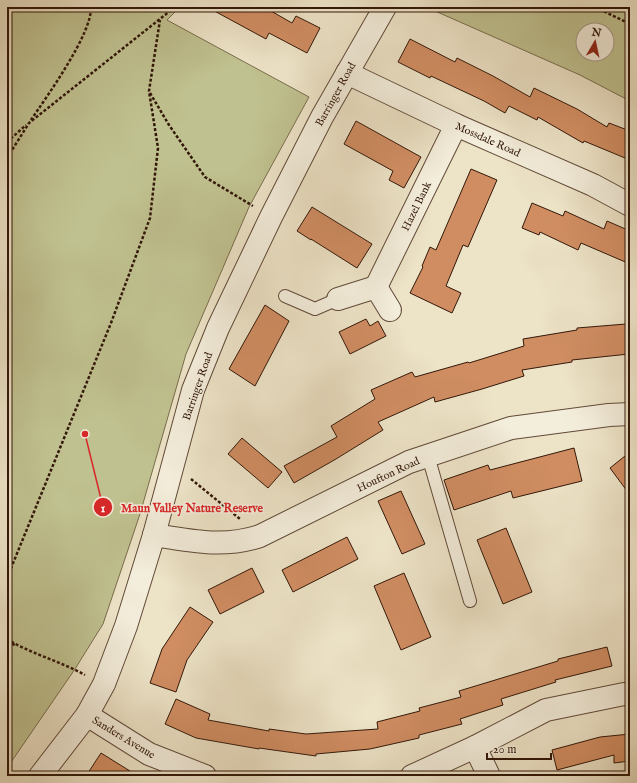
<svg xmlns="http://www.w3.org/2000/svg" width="637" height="783" font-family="'IM FELL English',serif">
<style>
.green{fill:#c0c190;stroke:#796c4c;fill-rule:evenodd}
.building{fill:#d08d62;stroke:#321709}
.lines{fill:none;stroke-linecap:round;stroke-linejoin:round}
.service-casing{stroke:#614a38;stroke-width:14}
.minor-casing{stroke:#614a38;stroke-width:24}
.path{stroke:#321709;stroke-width:2.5;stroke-dasharray:3 2;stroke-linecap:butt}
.service{stroke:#f3eddb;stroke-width:12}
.minor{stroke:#f3eddb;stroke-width:22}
.labels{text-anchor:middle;stroke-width:3;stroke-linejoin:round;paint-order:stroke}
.street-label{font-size:11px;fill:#321709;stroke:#f3eddb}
.leader{fill:none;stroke:#d62828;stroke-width:1.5}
.callout-dot{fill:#d62828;stroke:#f3eddb;stroke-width:1.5}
.mark-label{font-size:12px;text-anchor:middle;font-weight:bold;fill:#fff}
.callout-label{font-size:12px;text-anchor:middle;font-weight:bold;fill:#d62828;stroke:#f3eddb;stroke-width:3;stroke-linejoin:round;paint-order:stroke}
</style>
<rect width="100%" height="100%" fill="#ede3c7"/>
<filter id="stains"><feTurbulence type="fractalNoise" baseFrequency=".005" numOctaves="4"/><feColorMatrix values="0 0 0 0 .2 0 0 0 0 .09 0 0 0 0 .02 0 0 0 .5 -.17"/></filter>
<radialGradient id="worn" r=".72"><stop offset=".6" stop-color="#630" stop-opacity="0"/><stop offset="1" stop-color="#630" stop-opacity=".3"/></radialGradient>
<!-- green -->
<g class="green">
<path d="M7,7H180L167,20L309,97L249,207L186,354L140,514L103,624L75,669L7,768Z"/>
<path d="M426,7H630V101L580,75ZM583,30H607V54H583Z"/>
</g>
<!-- building -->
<g class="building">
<path d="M207,7H264L292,23L296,16L320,28L307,53L269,33L266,39Z"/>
<path d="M410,39L455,62L457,58L493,76L530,97L534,88L577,109L607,127L609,123L630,131V145L625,158L584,141L583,143L538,117L537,120L509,106L505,113L484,101L431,76L430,78L398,62Z"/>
<path d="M356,121L421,157L404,188L389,180L393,171L344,144Z"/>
<path d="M471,169L497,180L468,247L463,245L446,286L461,293L452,313L410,293L423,267L422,266L430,247L436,250Z"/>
<path d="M532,203L563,216L565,211L604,229L607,221L630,231V264L581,243L578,250L540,232L539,235L522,228Z"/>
<path d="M312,207L372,244L357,268L311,239V240L297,231Z"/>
<path d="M265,305L289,321L255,386L229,369Z"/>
<path d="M366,319L370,326L378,321L386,336L350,354L339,332Z"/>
<path d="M626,324L629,354L572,360V362L522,370L524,376L482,389L435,402L434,397L378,422L383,430L336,459L294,483L284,466L337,437L331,426L375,399L371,390L412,372L415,377L468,362L469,363L524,346L523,339L577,330V328Z"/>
<path d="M242,438L282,472L268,488L228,454Z"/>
<path d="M574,448L582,481L513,498L511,491L454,510L444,480L488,465L490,470Z"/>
<path d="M630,452V495L610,468Z"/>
<path d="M401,491L425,544L402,554L378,501Z"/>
<path d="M506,528L532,592L503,604L477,540Z"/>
<path d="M347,537L358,559L293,592L282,570Z"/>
<path d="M252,568L264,592L220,614L208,590Z"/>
<path d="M404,573L431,637L401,650L374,586Z"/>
<path d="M190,607L213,622L187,660L176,692L150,683L162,649Z"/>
<path d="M607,647L612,666L555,680L556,682L501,699L503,705L460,719L462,724L419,735V738L370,749L316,754V756L259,748V749L196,738L165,724L176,699L210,714L208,720L269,731V729L306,734L378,729L377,722L420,711L419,708L461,697L459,691L558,661V659Z"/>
<path d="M630,734V761L614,763V755L557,770L552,750L600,737Z"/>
<path d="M101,753L138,776H86Z"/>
</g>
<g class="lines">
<!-- service casing -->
<g class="service-casing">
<g id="service">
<path d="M285,296L315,309L338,299"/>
<path d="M428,456L470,601"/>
</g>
</g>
<!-- minor casing -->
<g class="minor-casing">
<g id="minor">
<path d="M347,73L456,125L593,185L630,205"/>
<path d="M376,287L456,125"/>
<path d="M338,299L376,287L390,310"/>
<path d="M154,535C191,541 224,548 260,536L409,462L511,428L609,415L630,414"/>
<path d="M87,715L149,754L205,776"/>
<path d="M475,747L489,776"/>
<path d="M40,776L87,715L104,684L126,626L154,535L193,390L218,328L271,217L322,117L385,7"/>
<path d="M412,776L475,747L546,710L624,694H630"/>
</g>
</g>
<!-- path -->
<g class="path">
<path d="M595,7L630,24"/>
<path d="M150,93L169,125L205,177L253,206"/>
<path d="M31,120C47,96 92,34 91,7"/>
<path d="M7,142L26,125"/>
<path d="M7,158L29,123L175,7"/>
<path d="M191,479L240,519"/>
<path d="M7,578L111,323L150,218L158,148L149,91L160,20"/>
<path d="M7,639C31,654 60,661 85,675"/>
<path d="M7,643L16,645"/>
</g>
<!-- service -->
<use href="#service" class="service"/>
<!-- minor -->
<use href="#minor" class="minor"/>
</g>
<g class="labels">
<!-- street labels -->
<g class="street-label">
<text transform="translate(335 94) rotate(-61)" y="4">Barringer Road</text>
<text transform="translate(488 139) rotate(24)" y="4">Mossdale Road</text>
<text transform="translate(416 206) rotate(-64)" y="4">Hazel Bank</text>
<text transform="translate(197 386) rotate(-71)" y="4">Barringer Road</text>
<text transform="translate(388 474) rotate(-25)" y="4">Houfton Road</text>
<text transform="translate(124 737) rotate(31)" y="4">Sanders Avenue</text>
</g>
</g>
<!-- callouts -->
<path class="leader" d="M85 434L103 507"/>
<g class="callout-dot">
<circle cx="85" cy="434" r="4"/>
<circle cx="103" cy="507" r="10"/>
</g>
<g class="mark-label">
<text x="103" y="512">1</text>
</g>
<g class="callout-label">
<text x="192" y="512">Maun Valley Nature Reserve</text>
</g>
<!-- margin -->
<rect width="637" height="783" fill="none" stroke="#ede3c7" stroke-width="24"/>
<rect x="8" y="8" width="621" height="767" fill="none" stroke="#321709" stroke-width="2"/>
<rect x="12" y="12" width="613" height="759" fill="none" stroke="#321709"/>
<!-- north arrow -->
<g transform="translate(595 42) rotate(9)"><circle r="19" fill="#f3eddb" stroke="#a69787"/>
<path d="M0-3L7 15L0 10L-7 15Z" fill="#8f2418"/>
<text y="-6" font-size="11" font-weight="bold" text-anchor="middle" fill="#321709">N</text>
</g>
<!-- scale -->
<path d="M487 753v6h64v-6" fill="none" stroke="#321709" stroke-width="2"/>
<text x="493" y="753" font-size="12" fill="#321709" stroke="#f3eddb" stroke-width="3" paint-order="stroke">20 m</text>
<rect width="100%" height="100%" filter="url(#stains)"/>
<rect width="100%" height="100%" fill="url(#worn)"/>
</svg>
